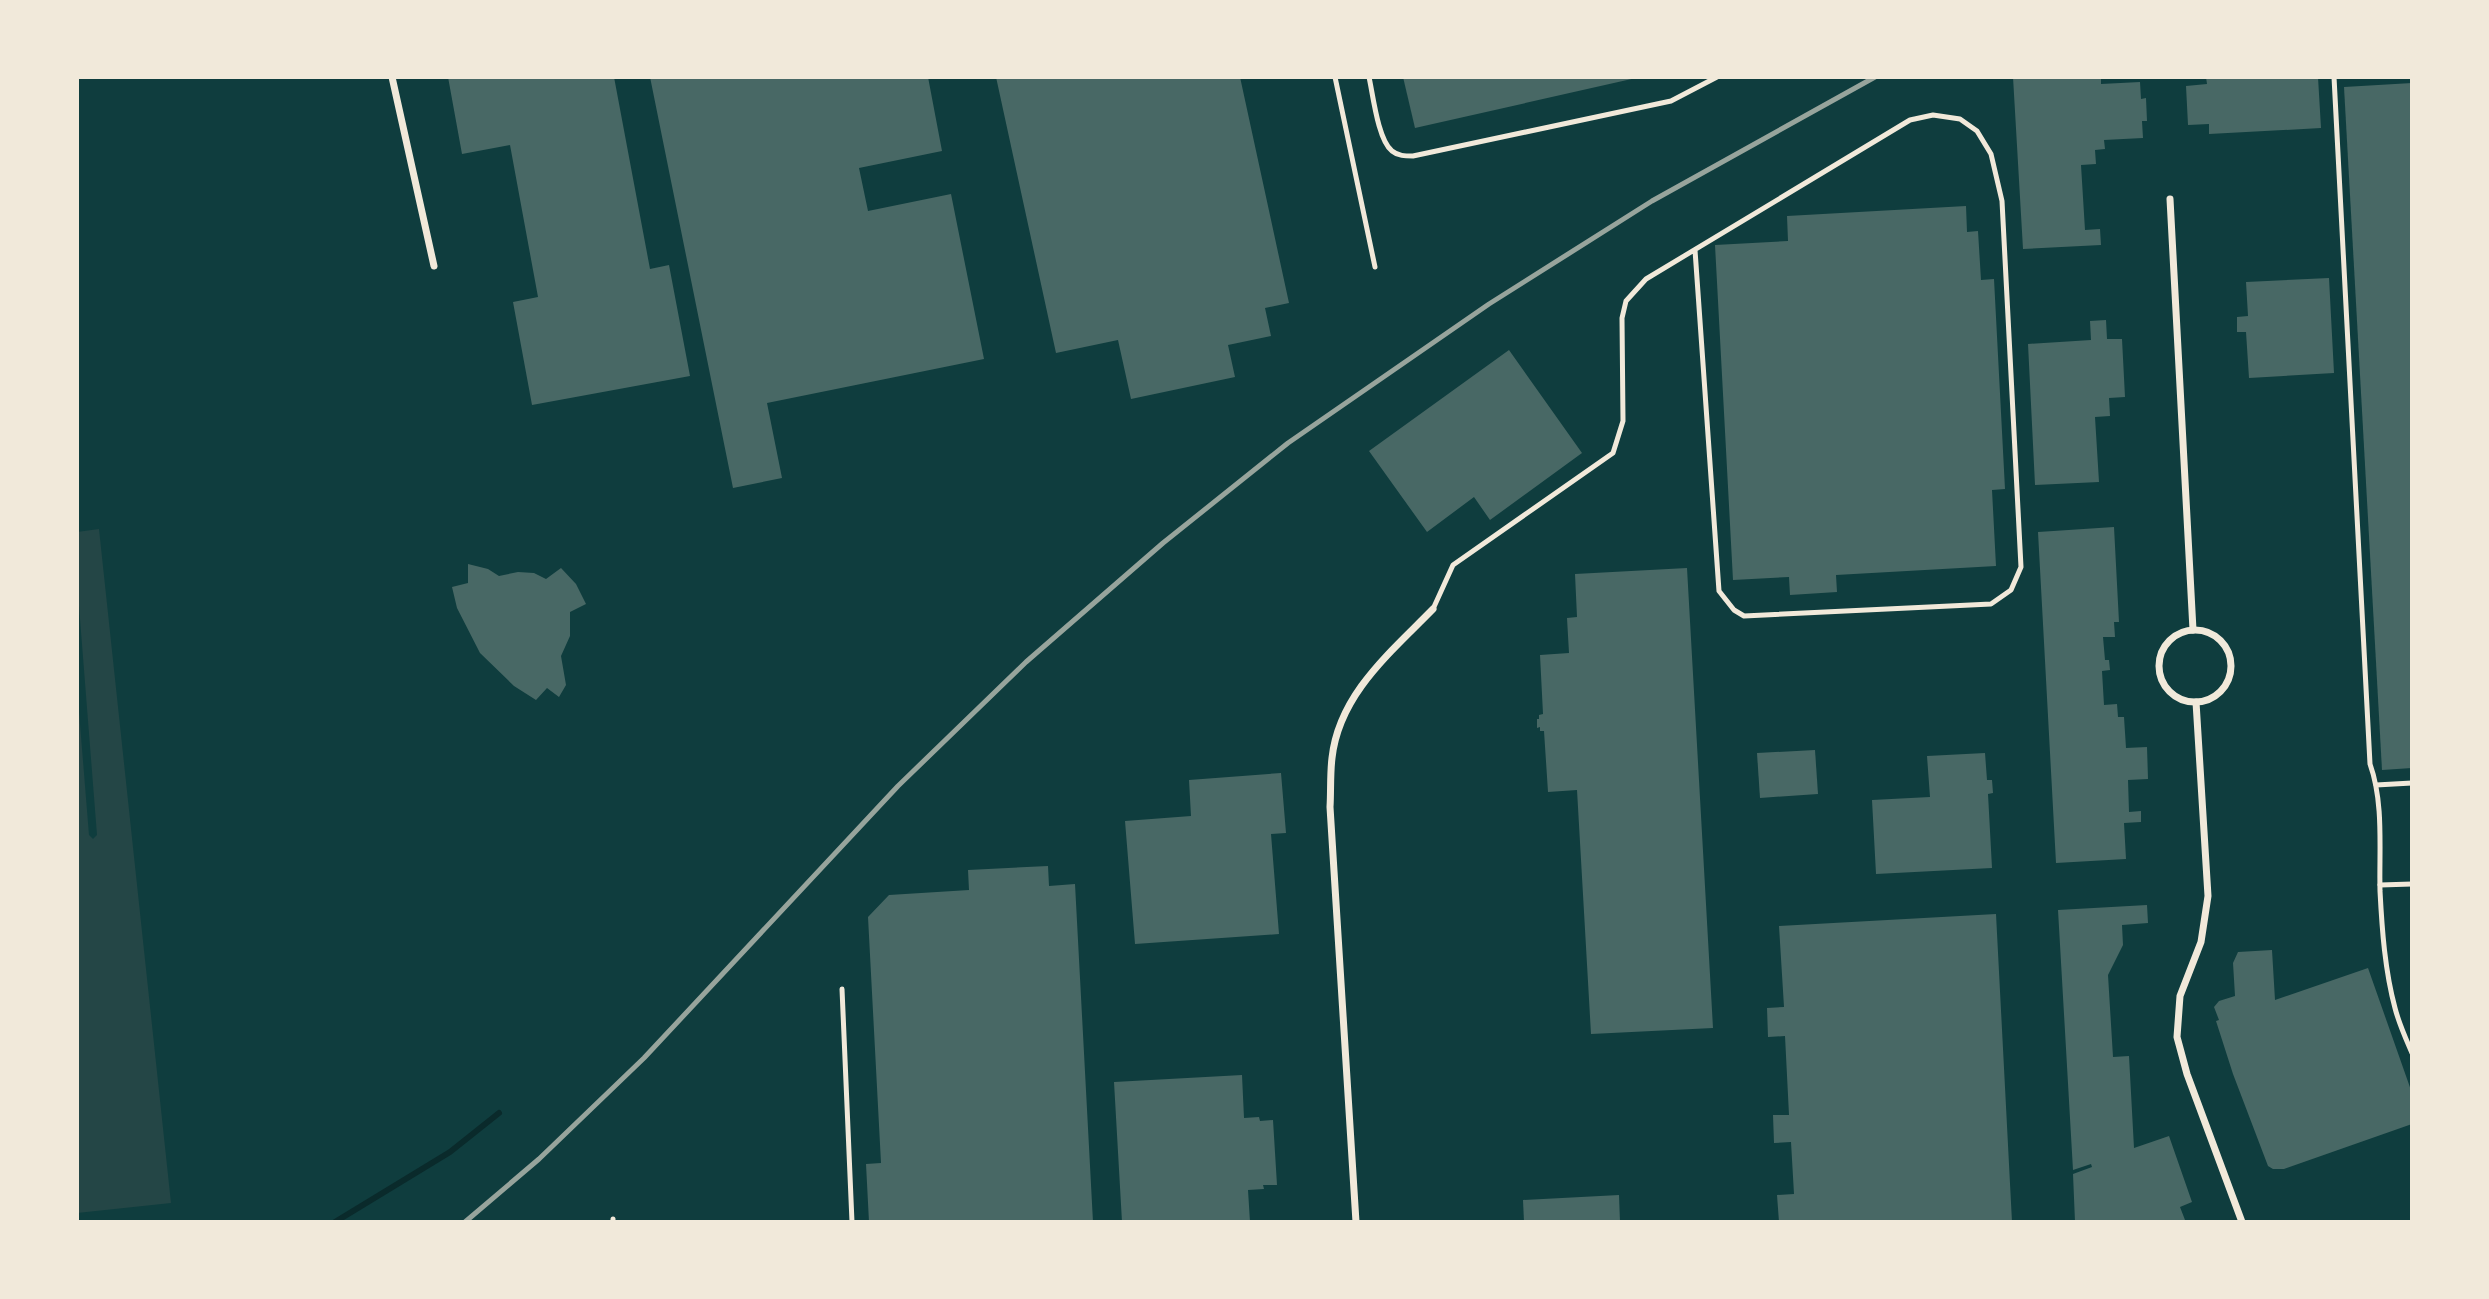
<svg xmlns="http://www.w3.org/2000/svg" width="2489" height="1299" font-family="Barlow,sans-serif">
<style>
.green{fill:#244646}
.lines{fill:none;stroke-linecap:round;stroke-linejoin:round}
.stream{stroke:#0a2a2b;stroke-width:6}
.building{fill:#486865}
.service{stroke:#f1e9da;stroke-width:5}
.minor{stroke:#f1e9da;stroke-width:7}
.rail{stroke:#97a49c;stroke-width:5}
</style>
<rect width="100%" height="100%" fill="#0f3d3e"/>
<!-- green -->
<path class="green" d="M99,529L171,1203L77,1213V687L89,835L93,839L97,835L77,581V532Z"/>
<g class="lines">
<!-- stream -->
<path class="stream" d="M335,1222L450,1152L499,1113"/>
</g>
<!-- building -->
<g class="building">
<path d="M448,77H614L650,269L669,265L690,376L532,405L513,302L538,297L510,145L462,154Z"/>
<path d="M650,77H928L942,151L859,168L868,211L951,194L984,359L767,403L782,478L733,488Z"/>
<path d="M996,77H1240L1289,303L1265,308L1271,336L1228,345L1235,377L1131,399L1118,340L1056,353Z"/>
<path d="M1403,77H1636V78L1415,128Z"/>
<path d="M2013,77H2101V84L2140,82L2141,99L2146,98L2147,121H2142L2143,138L2104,140L2105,149L2095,150L2096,164L2081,165L2085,230L2100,229L2101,245L2023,249Z"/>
<path d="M2206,77H2318L2321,128L2209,134V124L2188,125L2186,86L2207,84Z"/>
<path d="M2412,83V768L2382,770L2344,87Z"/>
<path d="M1966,206L1967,232L1978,231L1981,280L1994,279L2005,489L1992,490L1996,566L1836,575L1837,592L1790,595L1789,577L1733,580L1715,245L1788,241L1787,216Z"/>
<path d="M2329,278L2334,373L2249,378L2246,332H2237V317L2248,316L2246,282Z"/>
<path d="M2106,320L2107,339H2122L2125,397L2109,398L2110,416L2095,417L2099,482L2035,485L2028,344L2091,340L2090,321Z"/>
<path d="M1509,350L1582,453L1490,520L1474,497L1427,532L1369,451Z"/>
<path d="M2114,527L2119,622H2114L2115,637H2103L2105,660H2109L2110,670L2102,671L2104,705L2117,704L2118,717H2124L2126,748L2147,747L2148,779L2128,780L2129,812L2141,811V822L2124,823L2126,859L2056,863L2038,532Z"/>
<path d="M468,564L488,569L499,576L518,572L534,573L546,579L561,568L576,584L586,604L570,612V636L561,656L566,685L559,697L547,688L536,700L514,686L480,653L457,608L452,587L468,583Z"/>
<path d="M1687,568L1713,1028L1591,1034L1577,790L1548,792L1544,731H1540V727L1537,728V719H1539V715L1543,714L1540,655L1569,653L1567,618L1577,617L1575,574Z"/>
<path d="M1815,750L1818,794L1760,798L1757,753Z"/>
<path d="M1985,753L1987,780H1992L1993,793L1988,794L1992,868L1876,874L1872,800L1930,797L1927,756Z"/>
<path d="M1281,773L1286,833L1271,834L1279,934L1135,944L1125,821L1191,816L1189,780Z"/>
<path d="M1048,866L1049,886L1075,884L1093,1222H869L866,1164L881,1163L868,917L889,895L969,890L968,870Z"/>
<path d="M2147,905L2148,923L2122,925L2123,945L2108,975L2113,1057L2129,1056L2134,1148L2169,1136L2192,1202L2180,1207L2185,1220L2179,1222H2075L2073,1174L2092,1167L2091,1164L2073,1170L2058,910Z"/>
<path d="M1996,914L2012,1222H1779L1777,1195L1794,1194L1791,1142L1774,1143L1773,1115H1789L1785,1036L1768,1037L1767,1008L1784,1007L1779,926Z"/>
<path d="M2272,950L2275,1000L2368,968L2412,1093V1124L2284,1169H2273L2268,1166L2233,1074L2216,1021L2219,1020L2214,1007L2219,1001L2235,996L2233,963L2238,952Z"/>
<path d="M1242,1075L1244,1118L1259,1117L1260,1121L1273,1120L1277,1185H1263L1264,1189L1248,1190L1250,1222H1122L1114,1082Z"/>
<path d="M1619,1195L1620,1222H1524L1523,1200Z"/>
</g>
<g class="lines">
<!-- service -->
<g class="service">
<path d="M1335,77L1375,267"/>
<path d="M1369,77C1373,95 1378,140 1392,151C1398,156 1405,156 1413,156L1671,101L1717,77"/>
<path d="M2334,77L2370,764C2384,803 2379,850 2380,891C2382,930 2385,971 2395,1008C2399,1024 2406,1039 2412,1053"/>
<path d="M1433,609L1453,565L1613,453L1623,421L1622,318L1626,301L1646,279L1910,120L1933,115L1960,119L1977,131L1991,154L2002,201L2021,567L2011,590L1991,604L1744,616L1734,610L1719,591L1695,250"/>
<path d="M2376,785L2412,783"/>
<path d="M2380,885L2412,884"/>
<path d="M842,989L852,1222"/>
<path d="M613,1219V1222"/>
</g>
<!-- minor -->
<g class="minor">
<path d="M392,77L434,266"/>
<path d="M2170,199L2193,630"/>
<circle cx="2195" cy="666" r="36"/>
<path d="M2196,702L2208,896L2201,942L2180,996L2177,1037L2187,1074L2242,1222"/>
<path d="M1356,1222L1330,807C1331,791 1330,774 1332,758C1339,694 1391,652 1433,609"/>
</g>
<!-- rail -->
<path class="rail" d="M465,1222L539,1159L644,1058L898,786L1026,662L1163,543L1288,443L1489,304L1652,201L1875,77"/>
</g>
<!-- border -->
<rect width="2489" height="1299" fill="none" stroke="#f1e9da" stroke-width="158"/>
</svg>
